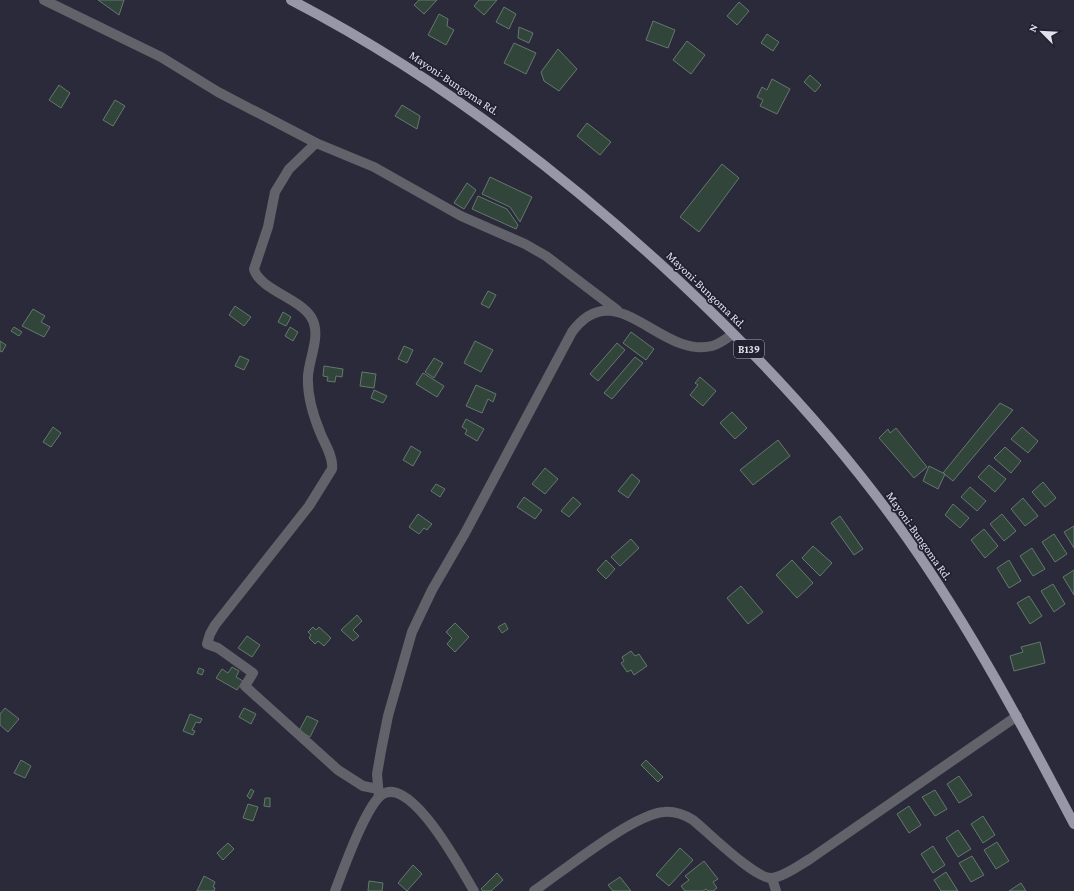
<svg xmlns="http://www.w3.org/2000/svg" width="1074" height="891" font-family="'Crimson Pro',serif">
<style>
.building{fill:#32453b;stroke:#64786d}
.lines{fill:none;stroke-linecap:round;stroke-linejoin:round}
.minor{stroke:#62626a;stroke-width:10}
.primary{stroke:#9797a8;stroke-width:10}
.labels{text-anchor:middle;stroke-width:3.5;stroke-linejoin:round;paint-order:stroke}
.shield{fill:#212030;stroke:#a7a7b3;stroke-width:1}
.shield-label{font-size:11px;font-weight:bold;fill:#e0e1eb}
.street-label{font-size:12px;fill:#e0e1eb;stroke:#212030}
</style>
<rect width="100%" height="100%" fill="#2a2a3a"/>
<!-- building -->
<g class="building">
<path d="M98,0H124L119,15Z"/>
<path d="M419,0H437L424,14L414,5Z"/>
<path d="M479,0H497L484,15L474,6Z"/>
<path d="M739,2L749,11L737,25L727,16Z"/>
<path d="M504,7L516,14L509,29L496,22Z"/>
<path d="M439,14L448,19L447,26L454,30L446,45L428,35Z"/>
<path d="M653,21L675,30L668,48L646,40Z"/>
<path d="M519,27L533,33L529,43L518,38Z"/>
<path d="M767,34L779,42L773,51L761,43Z"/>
<path d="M687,41L705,55L691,74L673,60Z"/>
<path d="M514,43L536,53L526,74L504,63Z"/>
<path d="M558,49L577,69L559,91L544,81L541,72Z"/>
<path d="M810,75L821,85L815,92L804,82Z"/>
<path d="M772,79L790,89L777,114L760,106L763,100L757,97L762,87L767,90Z"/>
<path d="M59,85L70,93L61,108L49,100Z"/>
<path d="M115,100L125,106L113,126L103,120Z"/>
<path d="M402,105L420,116L417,129L395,116Z"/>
<path d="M587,123L611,142L600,155L577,136Z"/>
<path d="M722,164L739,178L699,232L680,217Z"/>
<path d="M490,177L532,197L520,222L510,207L482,194Z"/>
<path d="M467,183L476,190L464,209L454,203Z"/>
<path d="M478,196L507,209L518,225L516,229L472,209Z"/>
<path d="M488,291L496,295L489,308L481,304Z"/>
<path d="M235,306L251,317L244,326L229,315Z"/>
<path d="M33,309L45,316L41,322L50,327L44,337L22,326Z"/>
<path d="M283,312L291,317L286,326L278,322Z"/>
<path d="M14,327L22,332L19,336L11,331Z"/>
<path d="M290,327L298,332L293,341L285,336Z"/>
<path d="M631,332L654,349L646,360L623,343Z"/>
<path d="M0,341L6,345L2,352L0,351Z"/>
<path d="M475,341L493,350L481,372L464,363Z"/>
<path d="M617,343L625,350L598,381L590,374Z"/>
<path d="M404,346L413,350L407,363L398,359Z"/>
<path d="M240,356L249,360L244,370L235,366Z"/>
<path d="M635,357L643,363L612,399L604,393Z"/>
<path d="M434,358L443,363L434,378L425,372Z"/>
<path d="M324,366L343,369L342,377L336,376L335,382L327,381L328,377L323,376Z"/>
<path d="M362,372L376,374L374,388L360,386Z"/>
<path d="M423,373L444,386L437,397L416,384Z"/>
<path d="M700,377L716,391L703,406L690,395L698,385L695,383Z"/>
<path d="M476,385L496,394L493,402L488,399L482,413L466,406Z"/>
<path d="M374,390L387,396L383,403L371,398Z"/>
<path d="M1000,403L1013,410L953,481L943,473Z"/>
<path d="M732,412L747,428L735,439L720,423Z"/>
<path d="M466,419L484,429L477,441L465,434L467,430L462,427Z"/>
<path d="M53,427L61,433L51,447L43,442Z"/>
<path d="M1022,427L1038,441L1028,453L1011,439Z"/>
<path d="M896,428L927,467L914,478L879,438L888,429L890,433Z"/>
<path d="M778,440L790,456L753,485L740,470Z"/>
<path d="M411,446L421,452L413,466L403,460Z"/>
<path d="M1005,447L1021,461L1011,473L994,458Z"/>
<path d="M989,465L1006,479L995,492L978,477Z"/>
<path d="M929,466L945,474L938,489L923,481Z"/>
<path d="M545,468L558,479L545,494L532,484Z"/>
<path d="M632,474L640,481L628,498L618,491Z"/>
<path d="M1043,482L1056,498L1045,507L1032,492Z"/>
<path d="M436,484L445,489L440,497L431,491Z"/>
<path d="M970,487L986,501L977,511L961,497Z"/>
<path d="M524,497L542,510L535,519L517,507Z"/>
<path d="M573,497L581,504L569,517L561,511Z"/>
<path d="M1023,498L1038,516L1025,526L1011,509Z"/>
<path d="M953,504L969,518L960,528L945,515Z"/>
<path d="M418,514L432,524L427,530L424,528L419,534L409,527Z"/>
<path d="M1002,514L1016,531L1004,541L990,524Z"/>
<path d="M840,516L863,549L854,555L831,523Z"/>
<path d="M1074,526V548L1064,532Z"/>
<path d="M984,529L998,546L985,558L971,540Z"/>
<path d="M1054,534L1067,554L1055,562L1042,542Z"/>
<path d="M631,539L639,548L620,566L611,557Z"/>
<path d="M813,546L832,563L820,576L802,558Z"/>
<path d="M1032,548L1045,569L1033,576L1020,556Z"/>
<path d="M606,560L615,569L606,579L597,570Z"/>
<path d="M792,560L813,583L797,598L776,575Z"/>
<path d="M1009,560L1021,581L1009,588L997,568Z"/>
<path d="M1074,570V595L1063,577Z"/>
<path d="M1053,584L1065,604L1054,612L1041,591Z"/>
<path d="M741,586L763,612L748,624L727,598Z"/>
<path d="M1029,596L1042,616L1030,624L1017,603Z"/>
<path d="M357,615L362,621L353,630L359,636L353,641L341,630Z"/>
<path d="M455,623L469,637L455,652L447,644L452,638L446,632Z"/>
<path d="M505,623L508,629L502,633L498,627Z"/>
<path d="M313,627L316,630L319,627L331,638L324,646L318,641L315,644L309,638L311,635L308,632Z"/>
<path d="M247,636L260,645L252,657L238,648Z"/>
<path d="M1040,642L1045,663L1014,671L1010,656L1023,652L1021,647Z"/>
<path d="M631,651L635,656L639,654L647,666L634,675L631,670L627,672L621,663L624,661L622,657Z"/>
<path d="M232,667L239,671L236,677L243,681L237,690L216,678L222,669L228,673Z"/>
<path d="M199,668L204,670L202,675L197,673Z"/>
<path d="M5,708L19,719L8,732L0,725V714Z"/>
<path d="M244,708L256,714L251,724L239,717Z"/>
<path d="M190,714L202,719L200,723L196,722L192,730L195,731L193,735L183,731Z"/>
<path d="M307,716L318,721L310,737L299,731Z"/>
<path d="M21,760L31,766L25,778L14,773Z"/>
<path d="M646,760L663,777L658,782L641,765Z"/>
<path d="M959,776L972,795L959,803L947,784Z"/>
<path d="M251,789L254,791L250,799L247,796Z"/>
<path d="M935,790L947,809L935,816L922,797Z"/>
<path d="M265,798H270V807L264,806Z"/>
<path d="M248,804L258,807L253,821L243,818Z"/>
<path d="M909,806L921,825L909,833L897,814Z"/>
<path d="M983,816L995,835L983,843L971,824Z"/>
<path d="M958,830L971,849L958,857L946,838Z"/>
<path d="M997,842L1009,861L996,869L984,850Z"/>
<path d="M228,843L234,849L223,860L217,853Z"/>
<path d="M933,846L945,865L933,873L921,854Z"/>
<path d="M680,848L693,860L669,886L656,875Z"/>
<path d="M972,856L984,875L971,882L959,863Z"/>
<path d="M704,861L718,879L713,882L717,888L713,891H708L706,889L703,891H685L681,886L689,880L685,876Z"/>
<path d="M413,865L422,874L407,891L398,883Z"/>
<path d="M946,872L958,891H941L934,880Z"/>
<path d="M497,873L503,880L491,891H483L481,889Z"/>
<path d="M204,876L215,882L213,887L215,888L214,891H197Z"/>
<path d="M620,877L631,891H613L608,885Z"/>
<path d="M369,881L383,883L382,891H368Z"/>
<path d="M1021,883L1026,891H1009Z"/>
</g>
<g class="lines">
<!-- minor -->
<g class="minor">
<path d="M44,0L161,57L218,92L316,143L374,167L461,216L525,244L546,256L617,310"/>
<path d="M316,143L289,169L275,192L268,227L254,269C259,289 299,298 311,317C322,334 309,358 308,376C307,395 313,415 320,432C324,443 334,457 332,469L309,506L215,625L210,634L207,644L218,648L253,673L245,686L338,770L363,786L378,789"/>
<path d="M379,797L377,774L381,751L388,716L412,632L432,590L465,533L572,332C616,272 660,359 712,346C720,344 727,338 733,334"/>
<path d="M772,878L776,891"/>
<path d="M335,891C344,868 363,814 379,797C408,768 462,871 474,891"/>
<path d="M534,891C562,872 633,814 664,812C675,811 683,814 693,820C708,832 754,878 771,878C784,877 799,865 810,859L1017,716"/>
</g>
<!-- primary -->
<path class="primary" d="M291,0C434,74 562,172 680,282C763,360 842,445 907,538C971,629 1023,727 1074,824"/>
</g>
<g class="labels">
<!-- shield labels -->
<rect class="shield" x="734" y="340" width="30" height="18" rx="3"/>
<g class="shield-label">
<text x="749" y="353">B139</text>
</g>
<!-- street labels -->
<g class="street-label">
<text transform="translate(454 83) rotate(34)" y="4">Mayoni-Bungoma Rd.</text>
<text transform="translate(706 290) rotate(44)" y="4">Mayoni-Bungoma Rd.</text>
<text transform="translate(919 536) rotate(55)" y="4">Mayoni-Bungoma Rd.</text>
</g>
</g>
<!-- north arrow -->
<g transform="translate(1042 32) rotate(294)" stroke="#212030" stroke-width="3" paint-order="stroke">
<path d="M0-3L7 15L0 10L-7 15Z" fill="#e0e1eb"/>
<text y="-6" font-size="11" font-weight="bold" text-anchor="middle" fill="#e0e1eb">N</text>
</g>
</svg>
